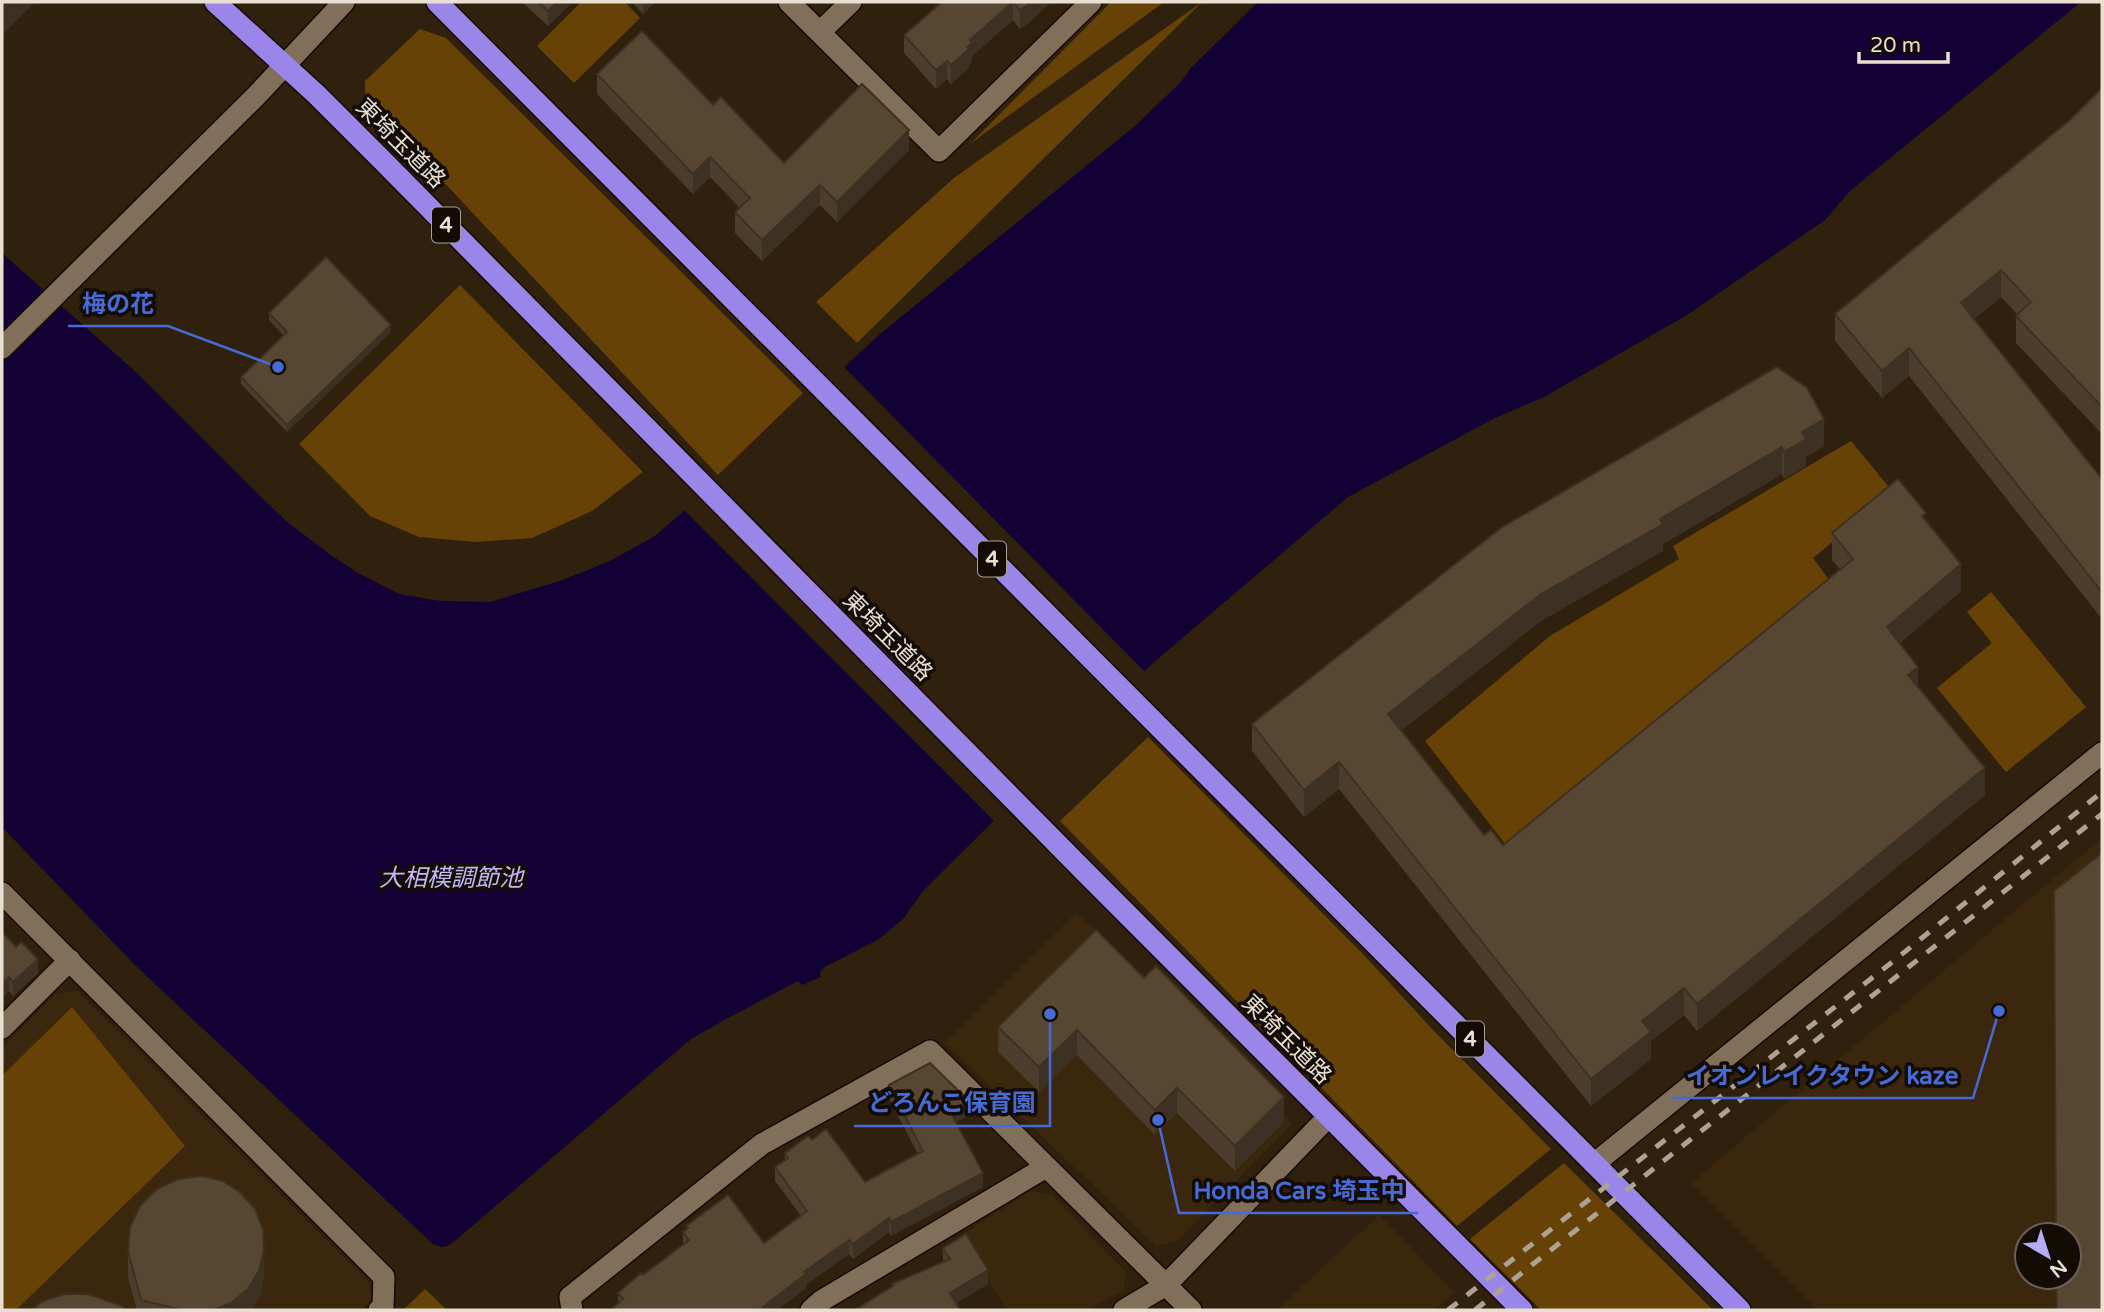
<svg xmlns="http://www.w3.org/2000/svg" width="2104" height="1312" font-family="'Varela Round','Noto Sans JP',sans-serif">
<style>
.built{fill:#3b270d;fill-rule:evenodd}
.green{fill:#674206}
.water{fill:#130035}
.pier{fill:#30210e}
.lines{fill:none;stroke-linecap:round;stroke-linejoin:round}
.minor-casing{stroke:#170a00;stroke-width:24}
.highway-casing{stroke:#170a00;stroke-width:24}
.minor{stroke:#816f5a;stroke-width:21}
.highway{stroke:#9a85e9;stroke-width:21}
.rail{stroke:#aea294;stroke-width:5;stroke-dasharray:12 12;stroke-linecap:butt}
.wall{fill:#4b3c2b}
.shaded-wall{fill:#3d3123}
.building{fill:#574632;stroke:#3d3123;stroke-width:2}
.labels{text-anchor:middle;stroke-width:7;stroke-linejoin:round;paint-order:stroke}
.shield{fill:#130c05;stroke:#a9a095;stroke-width:2}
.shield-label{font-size:21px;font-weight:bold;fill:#e9dfd3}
.street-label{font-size:23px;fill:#e9dfd3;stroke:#130c05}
.water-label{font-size:24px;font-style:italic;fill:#c2b7f8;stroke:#130c05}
.leader{fill:none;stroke:#466bd7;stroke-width:2.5}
.callout-dot{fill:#466bd7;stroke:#130c05;stroke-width:2.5}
.callout-label{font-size:24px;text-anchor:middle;font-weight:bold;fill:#466bd7;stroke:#130c05;stroke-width:7;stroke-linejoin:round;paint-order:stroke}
</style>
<rect width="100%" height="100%" fill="#30210e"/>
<!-- built -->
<g class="built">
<path d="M2102,838V1310H1818L1691,1183ZM2027,1235H2069V1277H2027Z"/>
<path d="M1076,913L1155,986L1292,1124L1176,1242L1156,1246L945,1043Z"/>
<path d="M77,991L369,1283L371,1301L361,1310H2V1048L57,993Z"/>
<path d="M1031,1191L1052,1195L1126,1272L1123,1291L1087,1310H1006L962,1235Z"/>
<path d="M1379,1215L1455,1293L1433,1310H1277Z"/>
</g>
<!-- green -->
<g class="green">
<path d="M581,2H625L640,18L574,83L537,46Z"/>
<path d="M1111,2H1164L970,144Z"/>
<path d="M1202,2L857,343L816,302L954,178Z"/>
<path d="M420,29L446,38L803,393L718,475L365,98V81Z"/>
<path d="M460,285L643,472L592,511L532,538L477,542L419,537L370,516L299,444Z"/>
<path d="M1851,441L1893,492L1813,558L1836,589L1506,845L1425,741L1550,636L1679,559L1673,546Z"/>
<path d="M1991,592L2086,707L2006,772L1937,688L1992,643L1967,612Z"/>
<path d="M1148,737L1361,952L1434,1031L1551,1149L1457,1226L1060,821Z"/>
<path d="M72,1007L185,1146L16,1310H2V1076Z"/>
<path d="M1564,1163L1713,1310H1541L1470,1239Z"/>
<path d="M425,1289L447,1310H403Z"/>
</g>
<!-- water -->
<path class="water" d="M1258,2H2081L1851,190L1825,220L1687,315L1544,397L1495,418L1348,497L1153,663L923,891L903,919L879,939L825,967L820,972L821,977L802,985L798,981L728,1018L691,1039L450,1245L442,1247L433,1244L137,967L2,827V253L138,374L261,497L286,521L332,556L358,573L399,594L441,601L490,602L560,581L610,561L655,536L749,455L879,335L1135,126L1181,82L1190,69Z"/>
<!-- pier -->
<path class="pier" d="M842,365L1147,674L996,823L683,509Z"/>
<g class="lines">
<!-- minor casing -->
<g class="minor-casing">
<g id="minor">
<path d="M789,2L939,151L1091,2"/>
<path d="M820,32L851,2"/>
<path d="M2,348L256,96L344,2"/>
<path d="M2,893L384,1277L383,1307L379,1310"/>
<path d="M2,1028L70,960"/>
<path d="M1594,1164L2102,753"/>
<path d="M572,1310L570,1297L762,1144L930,1051L1191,1310"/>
<path d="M811,1310L821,1301L1046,1167"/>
<path d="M1124,1310L1166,1285L1328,1117"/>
</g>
</g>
<!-- highway casing -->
<g class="highway-casing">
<g id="highway">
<path d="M215,2L316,94L386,164L1086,873L1522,1310"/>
<path d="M437,2L1740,1310"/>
</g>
</g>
<!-- minor -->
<use href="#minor" class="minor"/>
<!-- highway -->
<use href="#highway" class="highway"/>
<!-- rail -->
<g class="rail">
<path d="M1448,1310L1891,963L2102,792"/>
<path d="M1475,1310L2102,814"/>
</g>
</g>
<!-- wall -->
<g class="wall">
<path d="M522,2H572L548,26Z"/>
<path d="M632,2H655L643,14Z"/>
<path d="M942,2H1051L1030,22L1020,29L1013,20L972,56V61L969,64V68L951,84L947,79L936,89L904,53V35Z"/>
<path d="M597,74L713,105L784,163L909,150L837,222L820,205L762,261L735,233V212L740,208L710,177L693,194L597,94Z"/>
<path d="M2102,88V434L2016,343V316L2018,315L2001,297L1974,319L2102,479V619L1909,376L1882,398L1835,341V314L2071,119Z"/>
<path d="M269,313L391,332L287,432L241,384V377L284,336L269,320Z"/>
<path d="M1777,367L1824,446L1806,457V466L1784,479L1782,474L1663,544V551L1541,621L1401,731L1484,835L1503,845L1840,569L1832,560V533L1926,520L1961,591L1900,643L1918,687L1985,795L1697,1031L1684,1015L1651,1041V1059L1591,1106L1339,789L1304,817L1252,751V724Z"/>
<path d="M1096,930L1284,1122L1235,1171L1177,1113L1155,1135L1077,1055L1039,1092L998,1052V1027Z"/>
<path d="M2,932L38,973L13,996L9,991L2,997Z"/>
<path d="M889,1085L969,1115L956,1122L983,1187L891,1236L889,1232L853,1259L849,1254L806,1285V1288L777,1310H613V1308L618,1303V1293L683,1244V1232L686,1229V1226L764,1243L801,1216L775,1181V1167L785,1160V1153L812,1140L865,1182L918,1154L889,1099Z"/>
<path d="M943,1248L988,1284L956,1303L892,1286V1284L943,1262Z"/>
<path d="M128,1251L264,1277L259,1298L251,1310H137L128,1278Z"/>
</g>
<!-- shaded-wall -->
<g class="shaded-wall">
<path d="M8,2H35L2,35V7Z"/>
<path d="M557,2H572L548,26V11Z"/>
<path d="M643,2H655L643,14Z"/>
<path d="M1013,2V20L972,56V61L969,64V68L951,84V65L967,47L970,40Z"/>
<path d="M1032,2H1051L1030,22L1020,29V10Z"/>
<path d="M947,61V79L936,89V70Z"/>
<path d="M909,130V150L837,222V202Z"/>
<path d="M710,157V177L693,194V174Z"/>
<path d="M820,185V205L762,261V240Z"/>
<path d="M2001,270V297L1961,330V303Z"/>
<path d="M391,325V332L287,432V425Z"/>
<path d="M1909,348V376L1882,398V371Z"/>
<path d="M1824,419V446L1806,457V466L1784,479V452L1802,432Z"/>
<path d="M1782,447V474L1663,544V551L1541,621L1388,741V714L1541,594L1660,519Z"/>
<path d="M1961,564V591L1887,654V627Z"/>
<path d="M1918,667V694L1908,675Z"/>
<path d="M1339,762V789L1304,817V790Z"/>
<path d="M1985,768V795L1697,1031V1004Z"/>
<path d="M38,959V973L13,996V982Z"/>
<path d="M9,977V991L2,997V983Z"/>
<path d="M1684,988V1015L1651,1041V1059L1591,1106V1079L1642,1021Z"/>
<path d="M1077,1030V1055L1039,1092V1067Z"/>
<path d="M1177,1088V1113L1155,1135V1110Z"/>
<path d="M1284,1097V1122L1235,1171V1146Z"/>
<path d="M969,1101V1115L950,1125V1111Z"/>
<path d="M983,1173V1187L891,1236V1222Z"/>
<path d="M889,1218V1232L853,1259V1244Z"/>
<path d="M849,1240V1254L806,1285V1288L777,1310H759L804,1272Z"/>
<path d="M264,1250V1277L259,1298L251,1310H213Z"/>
<path d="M988,1270V1284L950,1307V1293Z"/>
</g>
<!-- building -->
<g class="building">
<path d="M2,2H8L2,7Z"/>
<path d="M538,2H557L548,11Z"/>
<path d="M942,2H1032L1020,10L1013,2L970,40L972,43L967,47L969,49L951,65L947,61L936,70L904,35Z"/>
<path d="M642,31L713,105L721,97L784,163L862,84L909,130L837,202L820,185L762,240L735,212L750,198L710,157L693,174L597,74Z"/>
<path d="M2102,88V407L2016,316L2031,302L2001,270L1961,303L2102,479V592L1909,348L1882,371L1835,314L2071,119Z"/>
<path d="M326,257L391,325L287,425L241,377L287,332L269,313Z"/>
<path d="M1777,367L1807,388L1824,419L1802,432L1806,439L1784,452L1782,447L1660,519L1663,524L1541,594L1388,714L1484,835L1491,830L1503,845L1853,559L1832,533L1898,479L1926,513L1922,516L1961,564L1887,627L1918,667L1908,675L1985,768L1697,1004L1684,988L1642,1021L1651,1032L1591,1079L1339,762L1304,790L1252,724L1501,528Z"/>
<path d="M2102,853V1310H2057L2056,1277H2069V1235H2056L2054,891Z"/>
<path d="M1096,930L1144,978L1156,966L1284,1097L1235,1146L1177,1088L1155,1110L1077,1030L1039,1067L998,1027Z"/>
<path d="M2,932L16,947L21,942L38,959L13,982L9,977L2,983Z"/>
<path d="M930,1063L969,1101L950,1111L983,1173L891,1222L889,1218L853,1244L849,1240L804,1272L806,1274L759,1310H616L613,1308L623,1299L618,1293L641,1273L643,1275L689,1240L683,1232L688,1228L686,1226L728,1195L764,1243L807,1211L775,1167L788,1158L785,1153L808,1136L812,1140L826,1129L865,1182L923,1151L889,1085Z"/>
<path d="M202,1176L223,1181L241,1193L255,1209L263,1229L264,1250L259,1271L248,1289L231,1303L213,1310H182L141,1300L128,1251L130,1227L140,1206L157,1189L178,1179Z"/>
<path d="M966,1234L988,1270L950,1293L960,1310H855L893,1286L892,1284L950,1259L943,1248Z"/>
<path d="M64,1294H88L122,1306L125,1310H32L41,1302Z"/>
</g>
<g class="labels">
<!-- shield labels -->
<g class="shield">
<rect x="432" y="207.5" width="28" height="35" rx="5"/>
<rect x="978" y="541.5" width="28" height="35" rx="5"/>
<rect x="1456" y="1021.5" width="28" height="35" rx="5"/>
</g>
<g class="shield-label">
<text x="446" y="232">4</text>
<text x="992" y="566">4</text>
<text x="1470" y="1046">4</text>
</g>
<!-- street labels -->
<g class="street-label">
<text transform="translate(401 143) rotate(45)" y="8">東埼玉道路</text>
<text transform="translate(888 636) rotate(45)" y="8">東埼玉道路</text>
<text transform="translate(1287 1039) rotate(45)" y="8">東埼玉道路</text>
</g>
<!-- water labels -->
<g class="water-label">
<text x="451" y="886">大相模調節池</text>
</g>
</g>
<!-- callouts -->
<path class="leader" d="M278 367L168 326H68M1999 1011L1973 1098H1671M1050 1014L1050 1126H854M1158 1120L1179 1213H1418"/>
<g class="callout-dot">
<circle cx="278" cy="367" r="7"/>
<circle cx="1999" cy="1011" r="7"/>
<circle cx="1050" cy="1014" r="7"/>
<circle cx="1158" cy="1120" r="7"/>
</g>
<g class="callout-label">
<text x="118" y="312">梅の花</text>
<text x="1822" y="1084">イオンレイクタウン kaze</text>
<text x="952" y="1111">どろんこ保育園</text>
<text x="1299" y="1199">Honda Cars 埼玉中</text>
</g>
<!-- border -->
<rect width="2104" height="1312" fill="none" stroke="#e9dfd3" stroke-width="7"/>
<!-- north arrow -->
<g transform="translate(2048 1256) rotate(141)"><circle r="33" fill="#130c05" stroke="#696057" stroke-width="2"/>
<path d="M0-5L12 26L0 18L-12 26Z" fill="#b8abf7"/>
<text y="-10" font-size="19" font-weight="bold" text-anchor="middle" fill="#e9dfd3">N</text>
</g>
<!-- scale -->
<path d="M1859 52v10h89v-10" fill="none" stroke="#e9dfd3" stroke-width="3.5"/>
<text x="1870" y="52" font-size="21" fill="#e9dfd3" stroke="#130c05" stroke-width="5" paint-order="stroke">20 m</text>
</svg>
